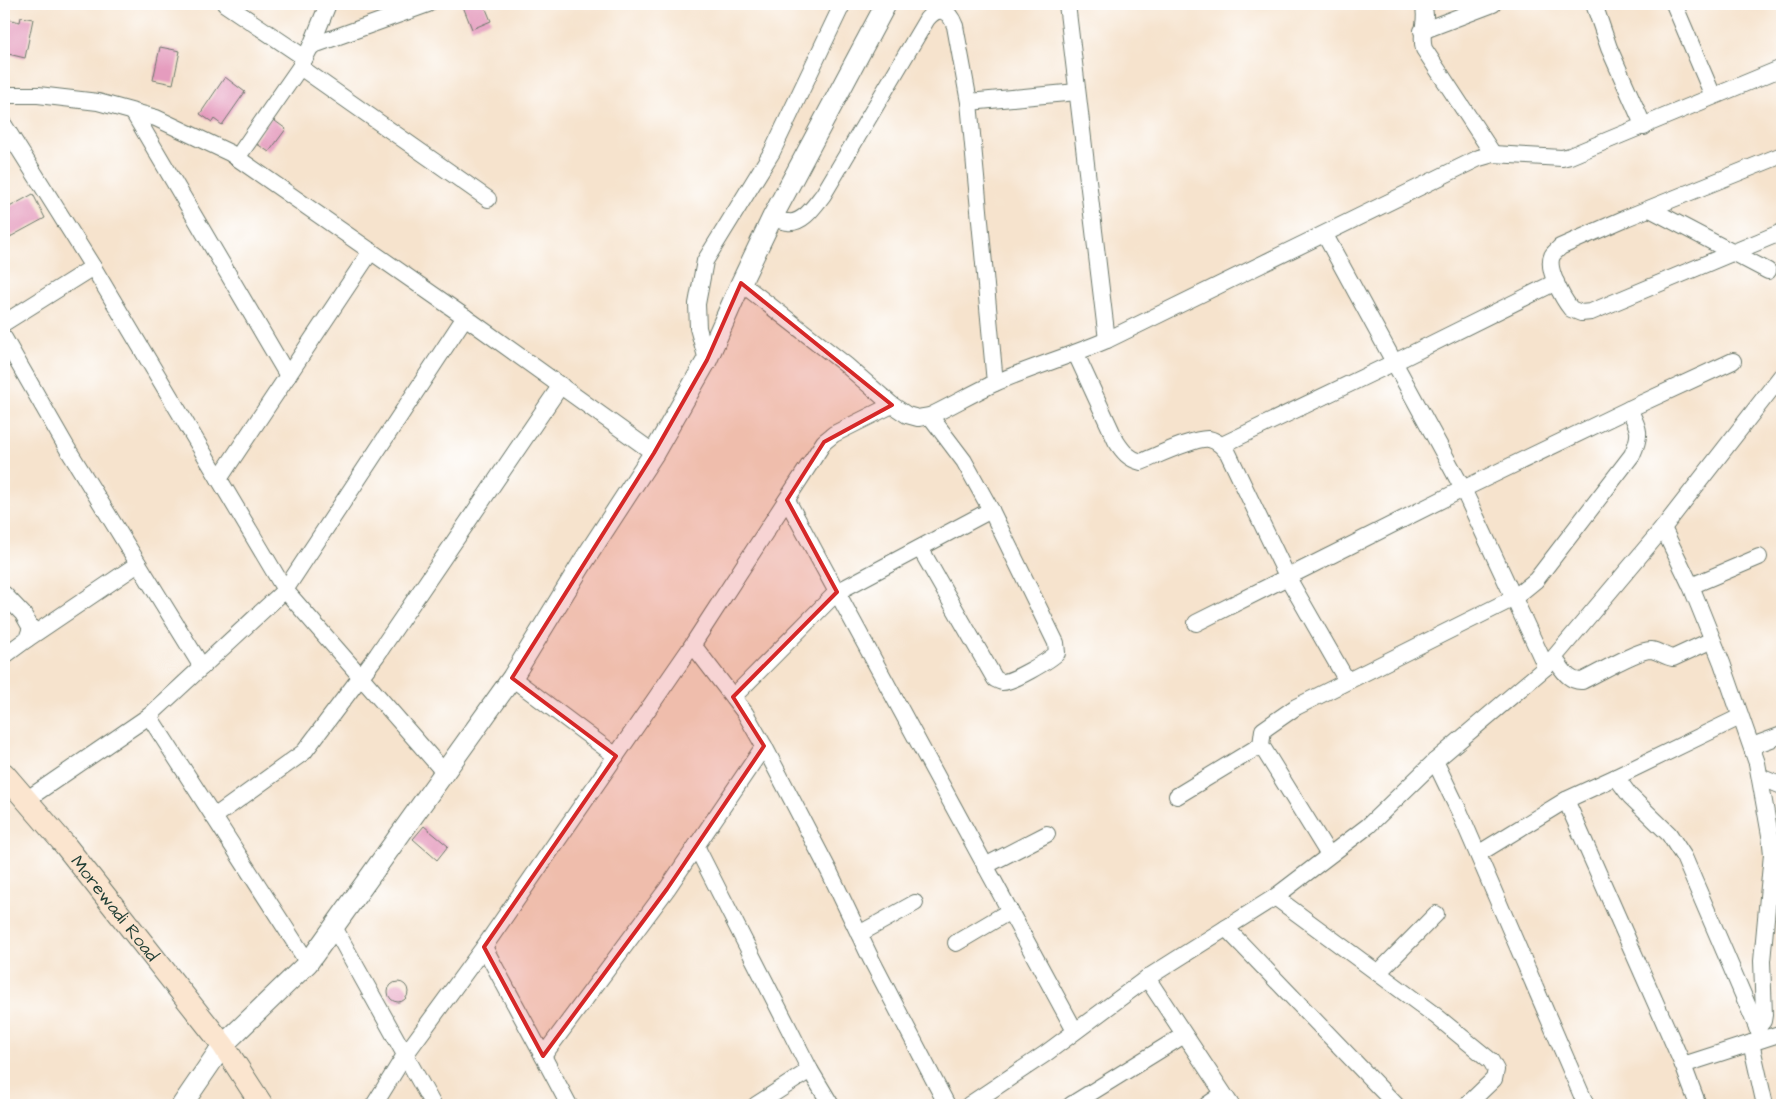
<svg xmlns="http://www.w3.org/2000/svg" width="1786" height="1109" font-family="'Architects Daughter',sans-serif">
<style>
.building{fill:#e59cbe}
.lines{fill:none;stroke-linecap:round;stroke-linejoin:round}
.minor-casing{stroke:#6a776a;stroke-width:18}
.tertiary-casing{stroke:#6a776a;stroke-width:22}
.secondary-casing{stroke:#6a776a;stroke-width:24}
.minor{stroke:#fff;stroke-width:16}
.tertiary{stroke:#fff;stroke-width:20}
.secondary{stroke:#fbe5cf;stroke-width:22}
.marked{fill:#d62828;fill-opacity:0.2;stroke:#d62828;stroke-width:4;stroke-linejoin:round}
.labels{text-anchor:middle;stroke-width:4;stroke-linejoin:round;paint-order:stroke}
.street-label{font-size:18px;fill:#1f3d34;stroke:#fff}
</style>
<rect width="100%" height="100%" fill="#fff"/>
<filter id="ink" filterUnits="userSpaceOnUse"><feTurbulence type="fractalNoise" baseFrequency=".02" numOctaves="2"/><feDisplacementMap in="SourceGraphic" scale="10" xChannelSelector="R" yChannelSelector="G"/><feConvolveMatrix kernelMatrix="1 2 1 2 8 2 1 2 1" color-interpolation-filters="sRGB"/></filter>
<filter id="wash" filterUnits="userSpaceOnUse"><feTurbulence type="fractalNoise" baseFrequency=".0096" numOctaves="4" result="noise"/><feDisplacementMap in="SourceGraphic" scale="20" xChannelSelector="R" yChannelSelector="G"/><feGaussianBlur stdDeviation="1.12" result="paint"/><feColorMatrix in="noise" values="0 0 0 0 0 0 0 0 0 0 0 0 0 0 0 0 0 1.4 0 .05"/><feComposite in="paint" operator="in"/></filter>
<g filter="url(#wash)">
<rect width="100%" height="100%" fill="#f6e3cd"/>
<g id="blocks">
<!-- building -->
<g class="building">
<path d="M462,4H484L491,21L472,29Z"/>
<path d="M21,17L33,19L25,58L4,53V43L8,19L20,22Z"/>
<path d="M160,47L180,51L173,84L153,80Z"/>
<path d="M225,77L245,92L222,125L214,119L212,122L200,114Z"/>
<path d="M271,118L286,129L269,152L254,142Z"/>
<path d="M33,194L45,218L10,237L4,224V210Z"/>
<path d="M424,826L448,846L437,860L413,839Z"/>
<circle cx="398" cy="992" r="10"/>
</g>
</g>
</g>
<g filter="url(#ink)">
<use href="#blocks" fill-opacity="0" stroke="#6a776a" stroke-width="1"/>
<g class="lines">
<!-- minor casing -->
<g class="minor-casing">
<g id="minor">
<path d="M225,4L305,58"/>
<path d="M1067,4L1107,340"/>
<path d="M1423,4C1429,21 1419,30 1424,49L1493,154"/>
<path d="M1594,4L1609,48L1644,127"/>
<path d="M1674,4L1713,96"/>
<path d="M1422,31L1493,4"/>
<path d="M311,46L428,4"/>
<path d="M300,67L488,199"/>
<path d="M4,95H38L98,102L156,118L230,153L465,317L654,453"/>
<path d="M969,102L1077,92"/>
<path d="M133,112L288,376"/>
<path d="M4,125L93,267L285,590L444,772"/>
<path d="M1782,155L1626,218L1560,247C1558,250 1553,253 1552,256C1546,269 1563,299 1571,309L1581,313L1591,312L1782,232"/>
<path d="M237,158L300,67L311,46L328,4"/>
<path d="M1650,209L1768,271"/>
<path d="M772,218C777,219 783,222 788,222C803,224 815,205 823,195L927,19C939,5 949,10 955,26L969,102L995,383"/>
<path d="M1325,235L1463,489L1546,667"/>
<path d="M741,283L846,365L892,405L907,415L918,418L930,416C951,406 973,393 995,383C1032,367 1070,356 1107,340L1479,158L1493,154L1562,158L1570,156L1782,68"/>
<path d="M4,323L93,267"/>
<path d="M4,338L67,448L202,667"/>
<path d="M1076,354L1116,441C1123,452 1129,459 1141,462C1156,456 1196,437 1209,439C1218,441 1223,447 1228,453L1288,578L1347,681"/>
<path d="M707,360L698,328L697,304L705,261L772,152L842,5"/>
<path d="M930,416L964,461L991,510"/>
<path d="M1222,445L1395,362L1556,282"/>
<path d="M219,479L371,251"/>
<path d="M787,500L1075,1031"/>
<path d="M1663,528L1691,586L1722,663L1757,763L1770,835L1772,854L1762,961L1764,1015L1763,1021L1757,1028"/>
<path d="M1691,586L1759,557"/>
<path d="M4,594L23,614L31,628L27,639L4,656"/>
<path d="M1196,623L1463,489L1629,409L1733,361"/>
<path d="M27,639L138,564"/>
<path d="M693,645L745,713L764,746L829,871L871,959L947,1105"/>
<path d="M1554,658C1562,668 1568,682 1582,681C1597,674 1637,650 1651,650C1659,651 1665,657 1673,658L1712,640"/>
<path d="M512,678L616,756"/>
<path d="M733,697L837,592L991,510L1056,643L1057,653C1050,660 1011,683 1002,682C999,681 997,680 995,679L920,548"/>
<path d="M149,716L308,963"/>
<path d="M1752,746L1782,735"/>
<path d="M1435,761L1460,813L1586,1105"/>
<path d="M1616,777L1630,796L1669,834L1684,857L1762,1039"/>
<path d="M1760,777L1782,786"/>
<path d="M1177,796L1261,745"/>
<path d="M26,800L149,716L285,590L465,317"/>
<path d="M1566,800L1683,1065L1698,1105"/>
<path d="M214,817L304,752L377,655L561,385"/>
<path d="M696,846L810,1070L831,1105"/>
<path d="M1478,854L1566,800L1616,777L1740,717"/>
<path d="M1329,855L1261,745L1263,730L1296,707L1514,598L1536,580L1632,455C1642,433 1639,429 1629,409"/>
<path d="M985,866L1047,834"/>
<path d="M1275,897L1436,1016L1491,1061L1496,1070L1494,1079L1467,1105"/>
<path d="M334,927L433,1105"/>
<path d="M1226,928L1396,1105"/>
<path d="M859,934L915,903"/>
<path d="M956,943L1010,911"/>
<path d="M484,947L543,1056L667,889L764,746"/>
<path d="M1378,973L1436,914"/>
<path d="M1147,978L1231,1105"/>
<path d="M1751,1043L1765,1105"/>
<path d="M543,1056L569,1105"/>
<path d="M1683,1065L1782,1033"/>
<path d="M374,1105L405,1055L484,947L689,650L824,442L834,434L892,405"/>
<path d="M756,1105L810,1070"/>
<path d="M969,1105L1045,1054L1147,978L1275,897L1368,826L1435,761L1546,667L1663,528L1782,375"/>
<path d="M1071,1105L1184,1035"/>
<path d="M1207,1105L1223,1094"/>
</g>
</g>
<!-- tertiary casing -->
<g class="tertiary-casing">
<path id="tertiary" d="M182,1105L223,1045L308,963L512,678L583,562L654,453L707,360L741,283L772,218L886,4"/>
</g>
<!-- secondary casing -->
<g class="secondary-casing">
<g id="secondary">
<path id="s1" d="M4,774L65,845L223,1045L262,1105"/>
</g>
</g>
<!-- minor -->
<use href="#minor" class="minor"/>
<!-- tertiary -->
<use href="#tertiary" class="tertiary"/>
<!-- secondary -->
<use href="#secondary" class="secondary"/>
</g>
</g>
<!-- marked area -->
<path class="marked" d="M741,283L892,405L824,442L787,500L837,592L733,697L764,746L667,889L543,1056L484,947L616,756L512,678L654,453L707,360Z"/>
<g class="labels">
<!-- street labels -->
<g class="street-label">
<text dy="6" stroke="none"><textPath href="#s1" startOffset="174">Morewadi Road</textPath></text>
</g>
</g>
<!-- margin -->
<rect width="1786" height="1109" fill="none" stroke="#fff" stroke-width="20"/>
</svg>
